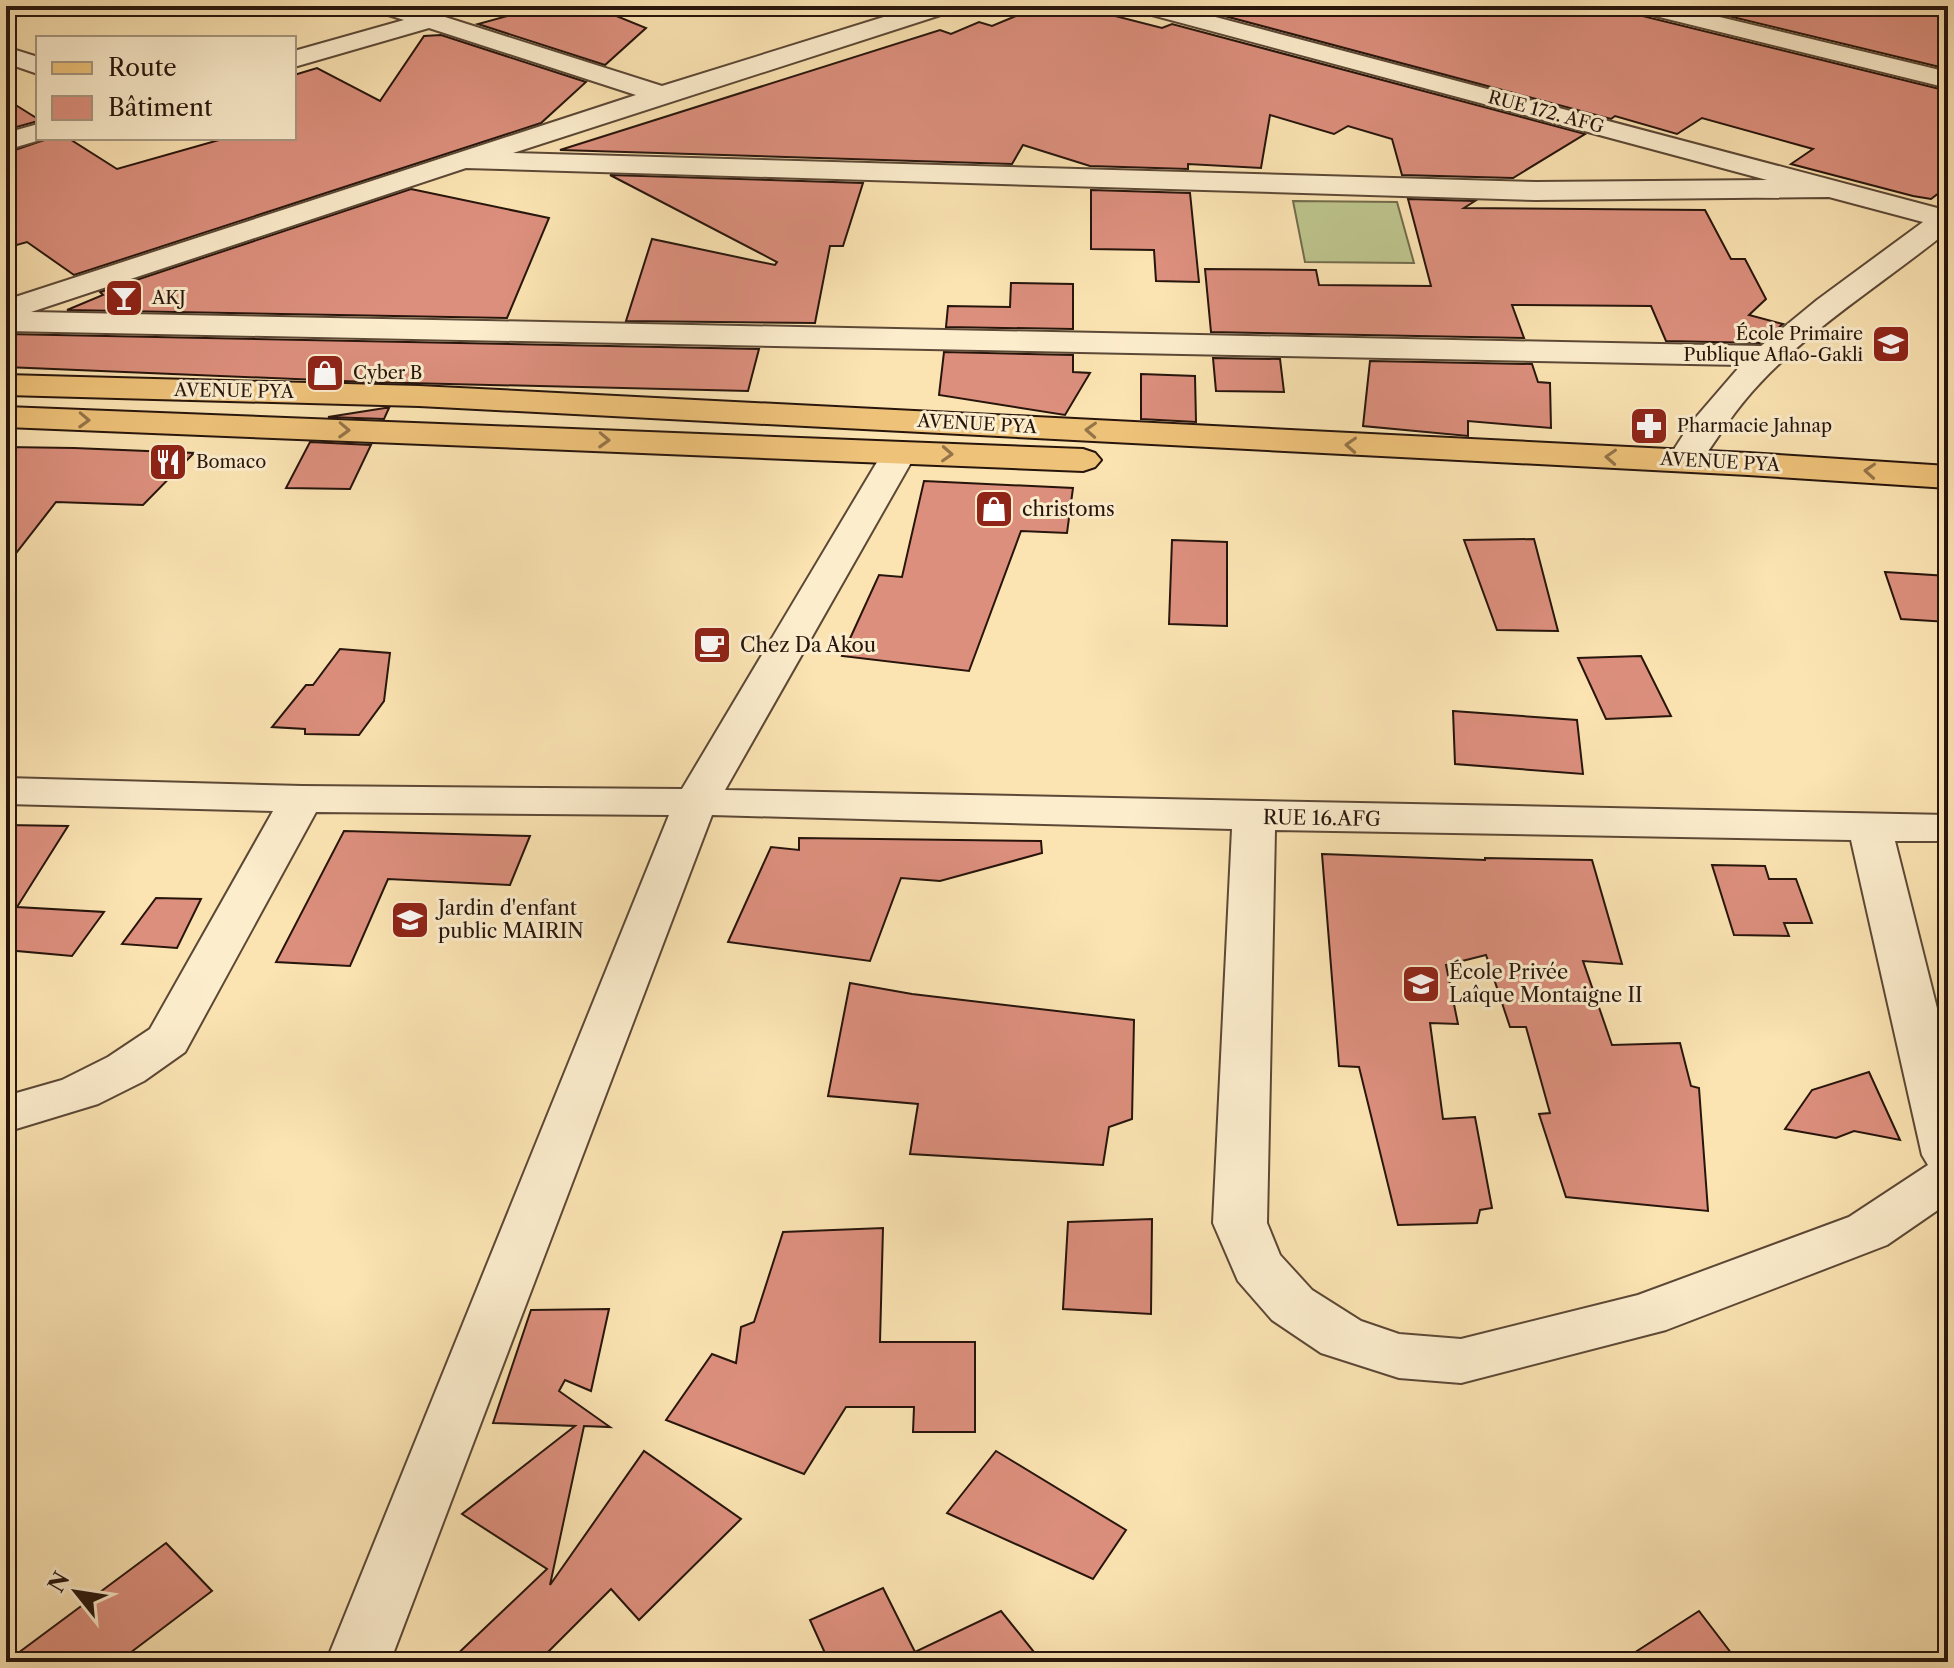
<svg xmlns="http://www.w3.org/2000/svg" width="1954" height="1668" font-family="'Libre Caslon Text',serif">
<style>
.green{fill:#bdc48d;stroke:#726c4c;stroke-width:2}
.building{fill:#dc8f7d;stroke:#27150c;stroke-width:2}
.lines{fill:none;stroke-linecap:round;stroke-linejoin:round}
.minor-casing{stroke:#5c4836;stroke-width:4}
.major-casing{stroke:#27150c;stroke-width:4}
.minor{fill:#fcedcd;fill-rule:evenodd}
.major{fill:#eec279;fill-rule:evenodd}
.oneway{stroke:#947448}
.labels{text-anchor:middle;stroke-width:6;stroke-linejoin:round;paint-order:stroke}
.far-street-label{font-size:18px;fill:#27150c;stroke:#fcedcd}
.far-poi-label{font-size:18px;fill:#27150c;stroke:#fcedcd;text-anchor:start}
.poi-label{font-size:20px;fill:#27150c;stroke:#fcedcd;text-anchor:start}
.street-label{font-size:20px;fill:#27150c;stroke:#fcedcd}
</style>
<rect width="100%" height="100%" fill="#fbe3b2"/>
<filter id="stains"><feTurbulence type="fractalNoise" baseFrequency=".0025" numOctaves="4"/><feColorMatrix values="0 0 0 0 .2 0 0 0 0 .09 0 0 0 0 .02 0 0 0 .5 -.17"/></filter>
<radialGradient id="worn" r=".72"><stop offset=".6" stop-color="#630" stop-opacity="0"/><stop offset="1" stop-color="#630" stop-opacity=".3"/></radialGradient>
<!-- green -->
<path class="green" d="M1293,201L1397,202L1414,263L1305,262Z"/>
<!-- building -->
<g class="building">
<path d="M544,6H592L646,28L605,65L478,24Z"/>
<path d="M1040,6H1076L1162,28L1172,24L1585,134L1513,178L1402,175L1392,139L1348,126L1334,134L1270,115L1261,168L1188,164V169L1090,166L1023,145L1012,164L560,150L940,30L951,34L979,22L992,26Z"/>
<path d="M1211,6H1629L1634,14L1948,91V186L1931,199L1913,196L1791,164L1813,149L1702,118L1677,134L1615,116L1611,119L1202,10Z"/>
<path d="M1687,6H1948V69Z"/>
<path d="M441,35L586,82L541,123L74,275L27,242L6,248V153L50,138H68L117,169L226,138H294V75L317,68L380,101L424,36Z"/>
<path d="M6,99L38,119V121L6,130Z"/>
<path d="M610,175L863,183L843,246H830L815,323L626,321L652,239L775,265L777,262Z"/>
<path d="M411,189L549,218L507,318L67,310L103,295L100,292Z"/>
<path d="M1091,190L1190,193L1199,282L1156,281L1154,250L1091,249Z"/>
<path d="M1408,199L1475,201L1464,208L1705,210L1731,259H1745L1766,299L1749,315L1783,324L1760,343L1666,341L1651,306L1512,305L1524,338L1211,332L1205,269L1316,270L1319,285L1431,286Z"/>
<path d="M1011,283L1073,284V329L946,327L948,306L1010,307Z"/>
<path d="M6,334L759,349L748,391L366,382L6,367Z"/>
<path d="M944,352L1073,355V372L1090,373L1065,415L939,395Z"/>
<path d="M1213,358L1280,359L1284,392L1216,391Z"/>
<path d="M1370,361L1532,364L1538,382L1550,383L1551,428L1468,421V436L1363,426Z"/>
<path d="M1141,374L1195,376L1196,422L1141,419Z"/>
<path d="M385,408H389L384,419L328,417Z"/>
<path d="M310,442L371,445L350,489L286,488Z"/>
<path d="M6,447L74,448L194,453L143,505L56,502L6,566Z"/>
<path d="M924,481L1073,488L1067,533L1021,531L969,671L842,656L879,575L902,577Z"/>
<path d="M1534,539L1558,631L1497,630L1464,540Z"/>
<path d="M1172,540L1227,542V626L1169,624Z"/>
<path d="M1885,572L1948,576V622L1901,619Z"/>
<path d="M340,649L390,653L384,701L359,735L305,734V729L272,727L306,685H313Z"/>
<path d="M1641,656L1671,716L1606,719L1578,658Z"/>
<path d="M1453,711L1577,720L1583,774L1455,764Z"/>
<path d="M6,825L68,826L17,907L104,912L72,956L6,950Z"/>
<path d="M344,831L530,836L510,885L388,879L350,966L276,962Z"/>
<path d="M799,838L1041,841L1042,853L940,881L901,878L870,961L728,942L771,847L799,850Z"/>
<path d="M1322,854L1485,860V858L1592,860L1622,964L1583,961L1612,1045L1680,1043L1691,1086L1699,1088L1708,1211L1566,1197L1539,1114L1550,1113L1526,1027H1510L1486,955L1446,965L1458,1024L1430,1023L1443,1119L1475,1117L1492,1208L1480,1210L1477,1223L1398,1225L1359,1067L1339,1066Z"/>
<path d="M1712,865L1765,866L1769,879H1796L1812,923H1784L1789,936L1734,935Z"/>
<path d="M156,898L201,899L177,948L122,944Z"/>
<path d="M850,983L912,994L1134,1020L1132,1119L1109,1127L1103,1165L910,1154L918,1104L828,1096Z"/>
<path d="M1869,1072L1900,1140L1854,1131L1836,1138L1785,1129L1812,1090Z"/>
<path d="M1152,1219L1151,1314L1063,1309L1068,1222Z"/>
<path d="M883,1228L880,1342H975V1432H913L914,1407H846L804,1474L666,1420L712,1354L736,1363L741,1327L754,1322L783,1232Z"/>
<path d="M609,1309L591,1391L565,1380L559,1391L610,1427L584,1426L550,1585L644,1451L741,1519L639,1620L611,1589L538,1662H449L547,1569L462,1514L575,1426L493,1423L531,1310Z"/>
<path d="M996,1451L1126,1530L1093,1579L947,1513Z"/>
<path d="M166,1543L212,1591L118,1662H6Z"/>
<path d="M883,1588L915,1652L1001,1611L1042,1662H829L810,1620Z"/>
<path d="M1699,1611L1738,1662H1620Z"/>
</g>
<g class="lines">
<!-- minor casing -->
<g class="minor-casing">
<g id="minor">
<path d="M373,6H410L443,14L445,17L662,86L919,6H956L953,11L513,153L1536,182L1767,180L1137,11L1134,6H1174L1941,209L1948,207V231C1885,282 1816,324 1760,383C1735,409 1718,438 1697,467L1685,471L1673,467L1667,460L1691,423L1741,365L6,331V300L636,95L429,28L294,67V51L404,20L376,11ZM466,168L1536,200L1829,197L1923,222L1817,300L1761,346L31,312Z"/>
<path d="M1632,6H1674L1948,72V88L1635,11Z"/>
<path d="M6,47L38,57V74L6,63Z"/>
<path d="M38,124V138H47L6,150V133Z"/>
<path d="M900,442L912,445L917,452L725,790L1948,815V841H1895L1948,1052V1203L1887,1245L1666,1330L1461,1383L1399,1378L1321,1353L1272,1320L1238,1281L1213,1223L1232,829L712,815L390,1662H326L669,815L316,812L185,1052L144,1081L98,1104L6,1132V1096L62,1080L108,1057L150,1029L273,811L6,804V778L302,786L682,789L883,452L888,445ZM1275,830L1851,840L1922,1155L1928,1165L1849,1217L1638,1295L1461,1339L1399,1334L1361,1321L1312,1290L1280,1255L1267,1223Z"/>
</g>
</g>
<!-- major casing -->
<g class="major-casing">
<g id="major">
<path d="M6,375L419,386L1748,453L1948,466V488L1748,475L419,406L6,395Z"/>
<path d="M6,407L1083,449L1095,453L1101,460L1095,467L1083,471L6,427Z"/>
</g>
</g>
<!-- minor -->
<use href="#minor" class="minor"/>
<!-- major -->
<use href="#major" class="major"/>
</g>
<!-- one-way arrows -->
<defs><path id="oneway-chevron" d="M-2-3.5L2.5 0L-2 3.5" fill="none" stroke-width="1.6" stroke-linecap="round" stroke-linejoin="round" transform="scale(2)"/></defs>
<g class="oneway">
<use href="#oneway-chevron" transform="translate(84 420) rotate(2)"/>
<use href="#oneway-chevron" transform="translate(344 430) rotate(2)"/>
<use href="#oneway-chevron" transform="translate(1091 430) rotate(-177)"/>
<use href="#oneway-chevron" transform="translate(604 440) rotate(2)"/>
<use href="#oneway-chevron" transform="translate(1351 445) rotate(-177)"/>
<use href="#oneway-chevron" transform="translate(947 454) rotate(3)"/>
<use href="#oneway-chevron" transform="translate(1611 457) rotate(-177)"/>
<use href="#oneway-chevron" transform="translate(1870 471) rotate(-176)"/>
</g>
<!-- icons -->
<defs>
<g id="bar-square" transform="scale(2)"><rect x="-9" y="-9" width="18" height="18" rx="4" fill="#8f2418" stroke="#fcedcd"/><path d="M-6-5H6L.8 .8V4.5H3.5V6h-7V4.5H-.8V.8Z" fill="#fff"/></g>
<g id="school-square" transform="scale(2)"><rect x="-9" y="-9" width="18" height="18" rx="4" fill="#8f2418" stroke="#fcedcd"/><path d="M0-5L7-2L0 1L-7-2ZM-4 1L0 2.5L4 1V4Q0 6-4 4Z" fill="#fff"/></g>
<g id="shop-square" transform="scale(2)"><rect x="-9" y="-9" width="18" height="18" rx="4" fill="#8f2418" stroke="#fcedcd"/><path d="M-5-2.5h2.3a2.7 3.5 0 0 1 5.4 0H5L5.5 6h-11ZM-1.5-2.5h3a1.5 2.3 0 0 0-3 0Z" fill="#fff"/></g>
<g id="pharmacy-square" transform="scale(2)"><rect x="-9" y="-9" width="18" height="18" rx="4" fill="#8f2418" stroke="#fcedcd"/><path d="M-2-6h4v4h4v4h-4v4h-4v-4h-4v-4h4Z" fill="#fff"/></g>
<g id="restaurant-square" transform="scale(2)"><rect x="-9" y="-9" width="18" height="18" rx="4" fill="#8f2418" stroke="#fcedcd"/><path d="M-5-6h1v4h1v-4h1v4h1v-4h1v5L-1.5 .5V6h-2V.5L-5-1ZM5-6V6H3V1.5H1.5Q1.5-4 5-6Z" fill="#fff"/></g>
<g id="cafe-square" transform="scale(2)"><rect x="-9" y="-9" width="18" height="18" rx="4" fill="#8f2418" stroke="#fcedcd"/><path d="M-5.5-4.5H6V0H3Q3 3.5 0 3.5H-2.5Q-5.5 3.5-5.5 0ZM3-3.2v2h1.7v-2ZM-6 4.5H4V6H-6Z" fill="#fff"/></g>
</defs>
<g fill-rule="evenodd">
<use href="#bar-square" x="124" y="298"/>
<use href="#school-square" x="1891" y="344"/>
<use href="#shop-square" x="325" y="373"/>
<use href="#pharmacy-square" x="1649" y="426"/>
<use href="#restaurant-square" x="168" y="462"/>
<use href="#shop-square" x="994" y="509"/>
<use href="#cafe-square" x="712" y="645"/>
<use href="#school-square" x="410" y="920"/>
<use href="#school-square" x="1421" y="984"/>
</g>
<g class="labels">
<!-- far-street labels -->
<g class="far-street-label">
<text transform="translate(1546 112) rotate(15)" y="6">RUE 172. AFG</text>
<text transform="translate(234 391) rotate(1)" y="6">AVENUE PYA</text>
<text transform="translate(977 424) rotate(3)" y="6">AVENUE PYA</text>
<text transform="translate(1720 462) rotate(3)" y="6">AVENUE PYA</text>
</g>
<!-- far-poi labels -->
<g class="far-poi-label">
<text x="152" y="304">AKJ</text>
<text x="1863" y="340" text-anchor="end">École Primaire<tspan x="1863" dy="21">Publique Aflao-Gakli</tspan></text>
<text x="353" y="379">Cyber B</text>
<text x="1677" y="432">Pharmacie Jahnap</text>
<text x="196" y="468">Bomaco</text>
</g>
<!-- poi labels -->
<g class="poi-label">
<text x="1022" y="516">christoms</text>
<text x="740" y="652">Chez Da Akou</text>
<text x="438" y="915">Jardin d'enfant<tspan x="438" dy="23">public MAIRIN</tspan></text>
<text x="1449" y="979">École Privée<tspan x="1449" dy="23">Laîque Montaigne II</tspan></text>
</g>
<!-- street labels -->
<g class="street-label">
<text transform="translate(1322 818) rotate(1)" y="7">RUE 16.AFG</text>
</g>
</g>
<!-- margin -->
<rect width="1954" height="1668" fill="none" stroke="#fbe3b2" stroke-width="32"/>
<rect x="8" y="8" width="1938" height="1652" fill="none" stroke="#27150c" stroke-width="4"/>
<rect x="16" y="16" width="1922" height="1636" fill="none" stroke="#27150c" stroke-width="2"/>
<!-- legend -->
<rect x="36" y="36" width="260" height="104" fill="#fcedcd" stroke="#a79780" stroke-width="2"/>
<rect x="52" y="62" width="40" height="12" fill="#eec279" stroke="#a79780" stroke-width="2"/>
<text x="108" y="76" font-size="24" fill="#27150c">Route</text>
<rect x="52" y="96" width="40" height="24" fill="#dc8f7d" stroke="#a79780" stroke-width="2"/>
<text x="108" y="116" font-size="24" fill="#27150c">Bâtiment</text>
<!-- north arrow -->
<g transform="translate(76 1592) rotate(300)" stroke="#fcedcd" stroke-width="6" paint-order="stroke">
<path d="M0-6L14 30L0 20L-14 30Z" fill="#27150c"/>
<text y="-12" font-size="22" font-weight="bold" text-anchor="middle" fill="#27150c">N</text>
</g>
<rect width="100%" height="100%" filter="url(#stains)"/>
<rect width="100%" height="100%" fill="url(#worn)"/>
</svg>
